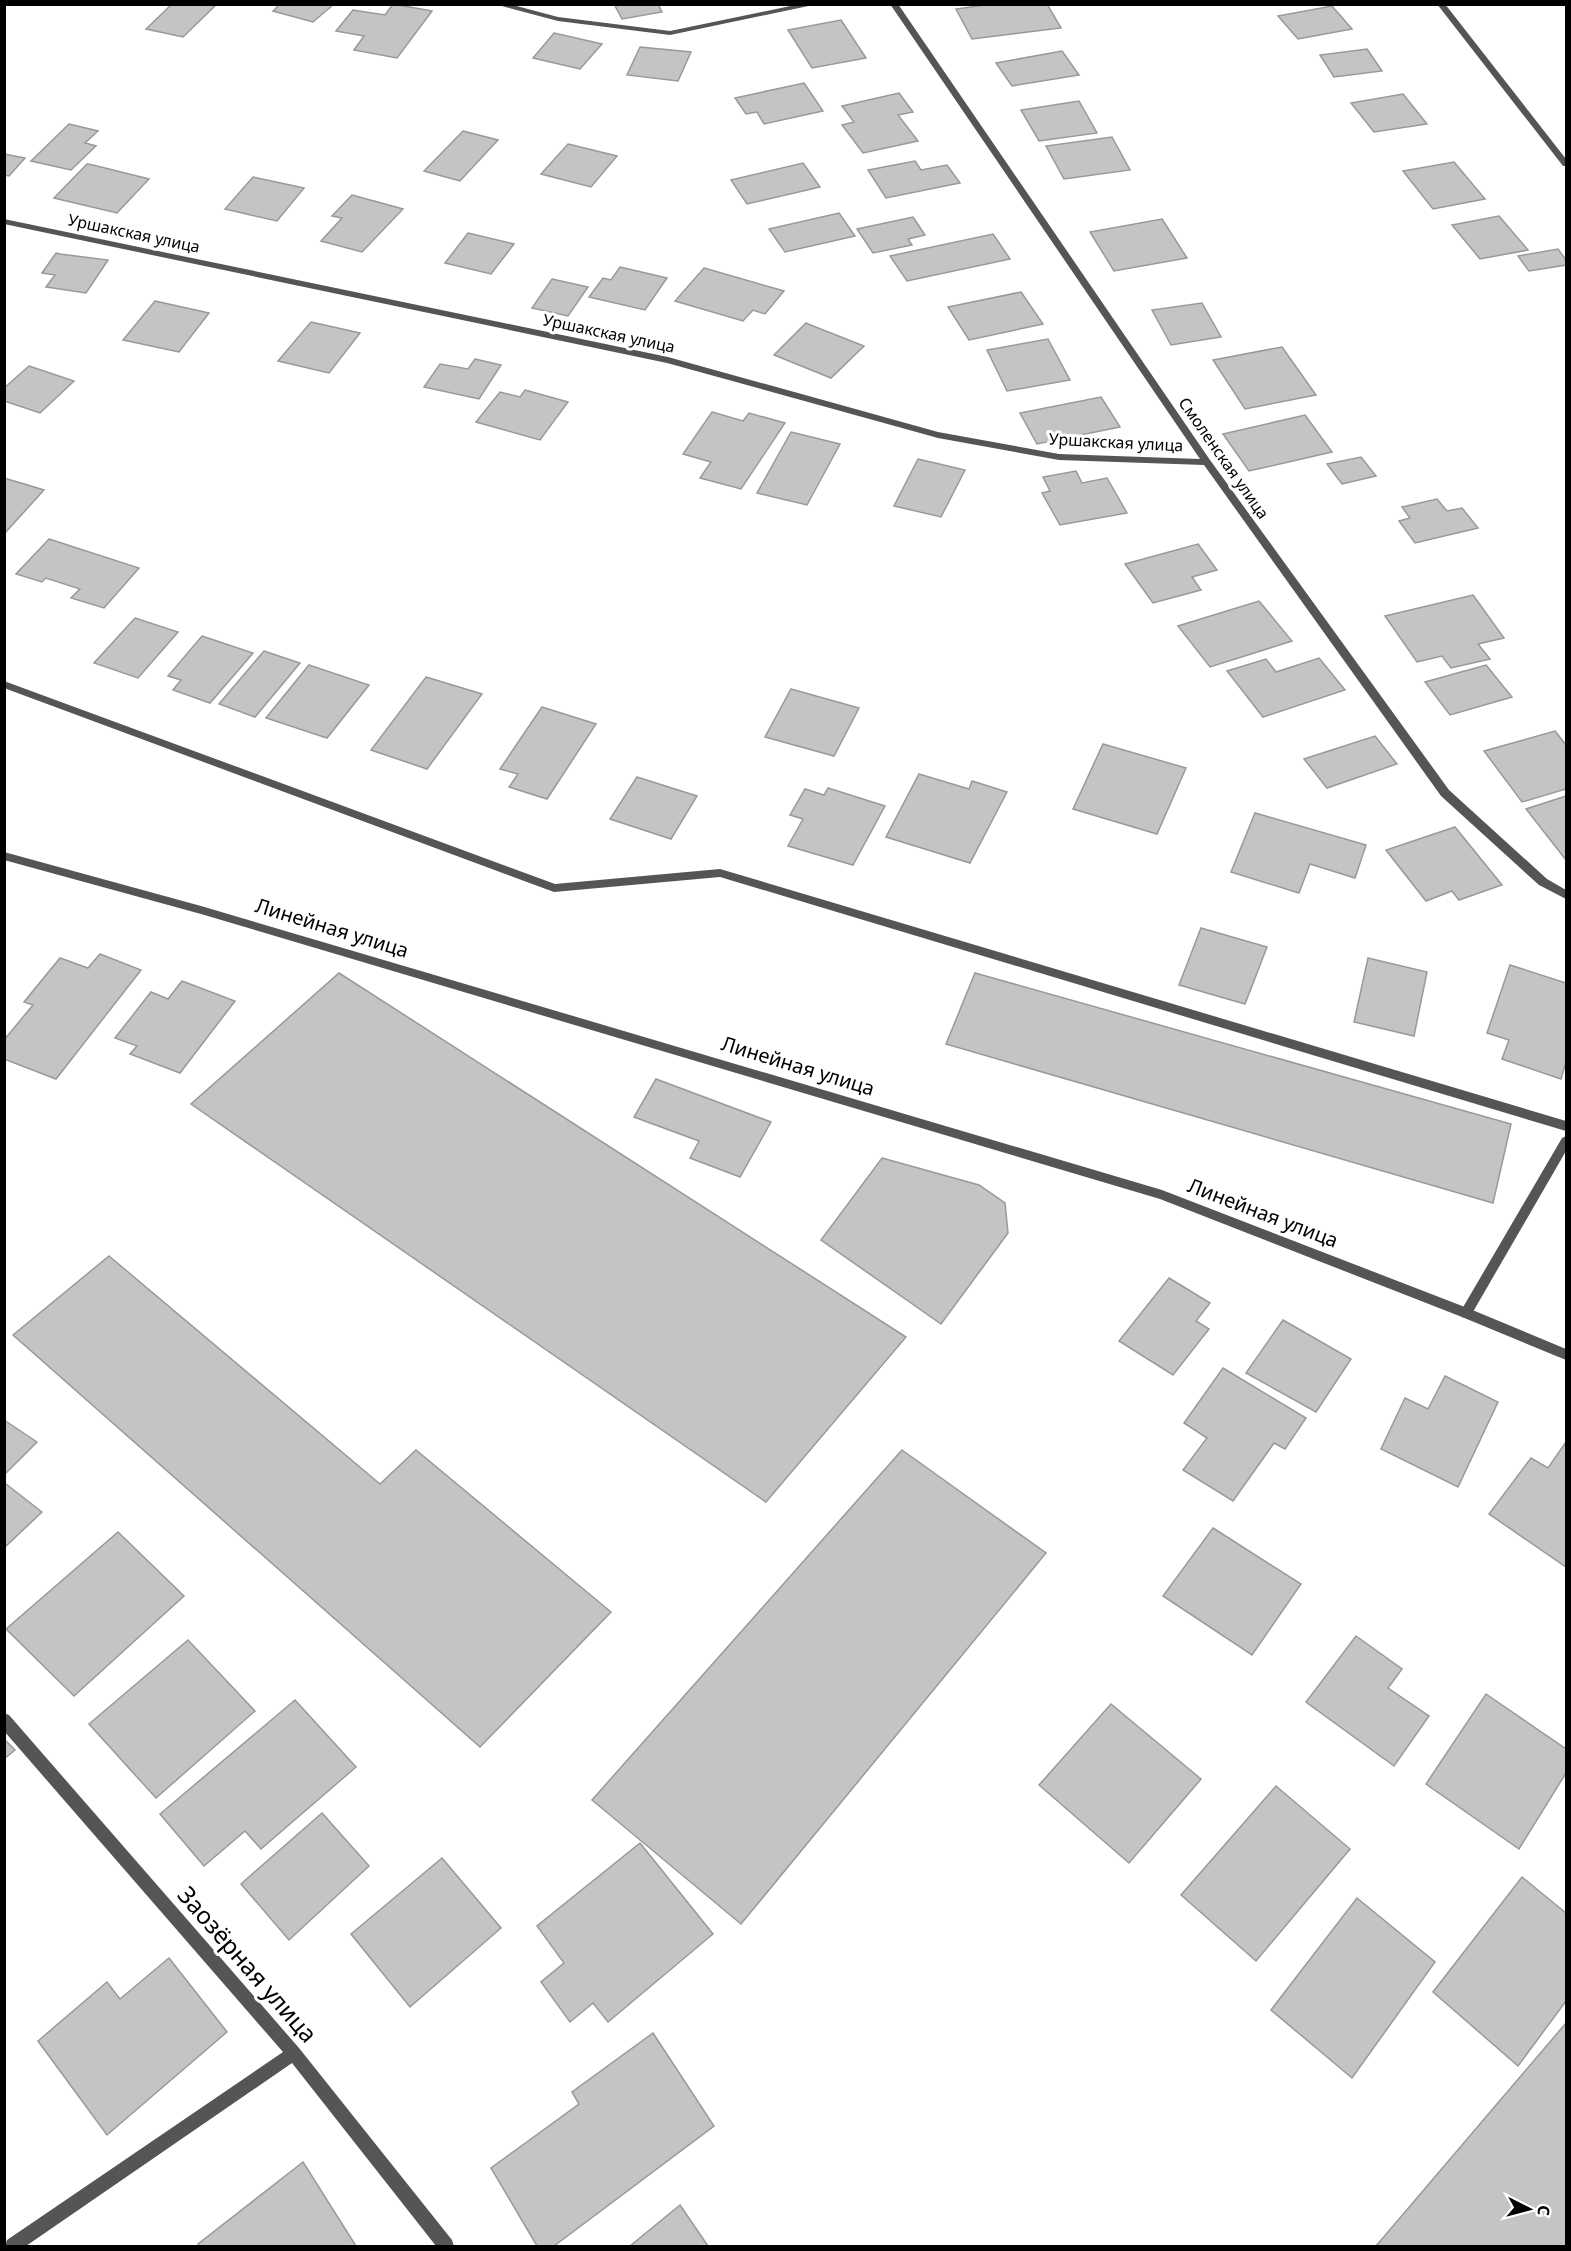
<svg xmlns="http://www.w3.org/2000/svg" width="1571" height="2251" font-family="'Noto Sans',sans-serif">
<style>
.building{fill:#c4c4c4;stroke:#999;stroke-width:1.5}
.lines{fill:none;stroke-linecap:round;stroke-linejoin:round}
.service{fill:#555;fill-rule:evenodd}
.minor{fill:#555;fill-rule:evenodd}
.labels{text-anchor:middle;stroke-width:6;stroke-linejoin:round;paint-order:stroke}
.far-street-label{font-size:16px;fill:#000;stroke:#fff}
.street-label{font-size:20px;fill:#000;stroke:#fff}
.near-street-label{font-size:24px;fill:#000;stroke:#fff}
</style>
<rect width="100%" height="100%" fill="#fff"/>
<!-- building -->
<g class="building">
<path d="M172,4H217L183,37L146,29Z"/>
<path d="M280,4H334L313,22L273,11Z"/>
<path d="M393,4L432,11L397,58L354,50L364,36L336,31L353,10L385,15Z"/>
<path d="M614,4H658L662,12L622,19Z"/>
<path d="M992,4H1047L1061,28L972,39L956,9Z"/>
<path d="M1332,6L1352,29L1298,39L1278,16Z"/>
<path d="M841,20L866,58L812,68L788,30Z"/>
<path d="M554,33L602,44L580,69L533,58Z"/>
<path d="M640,47L691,52L678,81L627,75Z"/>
<path d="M1367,49L1382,71L1334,77L1320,55Z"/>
<path d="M1062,51L1079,75L1012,86L996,63Z"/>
<path d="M804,83L823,111L764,124L757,112L746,114L735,98Z"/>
<path d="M899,93L913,112L898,115L918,141L863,153L842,125L854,122L842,106Z"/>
<path d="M1403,94L1427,124L1374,132L1351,103Z"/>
<path d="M1079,101L1097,133L1039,141L1021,110Z"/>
<path d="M69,124L98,131L85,143L96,146L71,170L31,161Z"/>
<path d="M463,131L498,140L460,181L424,171Z"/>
<path d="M1112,137L1130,170L1064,179L1046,146Z"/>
<path d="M568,144L617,156L591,187L541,174Z"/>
<path d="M4,154L25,158L9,176L4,175Z"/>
<path d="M915,161L921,170L947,165L960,183L886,198L868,170Z"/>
<path d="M1454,162L1485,199L1433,209L1403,171Z"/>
<path d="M803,163L820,187L747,204L731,180Z"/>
<path d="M87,164L93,165L149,179L117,213L54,198Z"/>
<path d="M253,177L304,188L277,221L225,209Z"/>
<path d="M352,195L403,209L362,252L321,241L342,218L332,216Z"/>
<path d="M839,213L855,236L785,252L769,229Z"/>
<path d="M1499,216L1528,250L1480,259L1452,225Z"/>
<path d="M913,217L925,235L908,239L912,245L873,253L857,229Z"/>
<path d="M1162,219L1187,258L1114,271L1090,232Z"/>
<path d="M468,233L514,244L491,274L445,263Z"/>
<path d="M993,234L1010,259L907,281L890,256Z"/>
<path d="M1558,249L1566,260V265L1529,271L1518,256Z"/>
<path d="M56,253L60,254L108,260L86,293L46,287L55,275L42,273Z"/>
<path d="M620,267L667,278L645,310L589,297L603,278L611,280Z"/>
<path d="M704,268L784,291L765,314L753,310L743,321L675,301Z"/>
<path d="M552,279L588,287L568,316L532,308Z"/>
<path d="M1021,292L1043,324L969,340L948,307Z"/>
<path d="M155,301L209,313L179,352L123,340Z"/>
<path d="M1202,303L1221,337L1171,345L1152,310Z"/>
<path d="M311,322L360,333L329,373L278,361Z"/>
<path d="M806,323L808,324L864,346L831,378L774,355Z"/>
<path d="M1048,339L1070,380L1007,391L987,350Z"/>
<path d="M1282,347L1316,395L1245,409L1213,360Z"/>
<path d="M475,359L501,365L479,399L424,387L440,364L468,369Z"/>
<path d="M29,366L74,381L40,413L4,401V388Z"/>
<path d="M525,390L568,402L540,440L476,422L500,392L520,397Z"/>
<path d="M1101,397L1120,427L1037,444L1020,413Z"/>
<path d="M712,412L743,421L749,413L785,423L741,489L700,478L711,462L683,454Z"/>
<path d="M1305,415L1332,452L1249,471L1223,434Z"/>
<path d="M791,432L840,444L807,505L757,493Z"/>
<path d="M1361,457L1376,476L1342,484L1327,464Z"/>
<path d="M918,459L965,470L941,517L894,506Z"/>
<path d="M1076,471L1082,483L1107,478L1127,513L1060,525L1042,493L1050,491L1043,477Z"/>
<path d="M4,478L44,490L4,534Z"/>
<path d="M1437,499L1447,511L1462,508L1478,528L1415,543L1399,521L1410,518L1402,507Z"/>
<path d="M49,539L139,568L104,608L71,598L80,589L46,578L42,582L16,574Z"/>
<path d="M1198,544L1217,570L1192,577L1201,590L1153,603L1125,564Z"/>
<path d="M1473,595L1504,638L1478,644L1490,659L1451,668L1442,656L1417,662L1385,616Z"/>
<path d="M1259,601L1292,641L1210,667L1178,626Z"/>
<path d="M135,618L178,632L138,678L94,663Z"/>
<path d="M202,636L253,653L210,703L173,690L181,680L168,676Z"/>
<path d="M264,651L300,663L255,717L219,704Z"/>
<path d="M1319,658L1345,690L1263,717L1227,671L1266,659L1276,672Z"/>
<path d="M309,665L369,685L327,738L266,718Z"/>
<path d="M1486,665L1512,697L1450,715L1425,682Z"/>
<path d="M426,677L482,694L427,769L371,750Z"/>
<path d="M791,689L859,708L834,756L765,737Z"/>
<path d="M542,707L596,724L547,799L509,787L518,774L500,769Z"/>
<path d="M1555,731L1566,745V789L1522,802L1484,751Z"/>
<path d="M1375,736L1397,764L1327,788L1304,759Z"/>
<path d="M1103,744L1186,768L1157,834L1073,809Z"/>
<path d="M919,774L969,789L972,781L1007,792L970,863L886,837Z"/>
<path d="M637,777L697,796L671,839L610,819Z"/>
<path d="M828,788L885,806L853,865L788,846L803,819L790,815L805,789L824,795Z"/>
<path d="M1566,796V860L1526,809Z"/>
<path d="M1255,813L1366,845L1355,878L1310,864L1299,893L1231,872Z"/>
<path d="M1455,827L1502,885L1459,900L1452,891L1426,901L1386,850Z"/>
<path d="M1201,928L1267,947L1245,1004L1179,985Z"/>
<path d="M100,954L141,970L56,1079L4,1059V1040L33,1005L24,1002L60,958L88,968Z"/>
<path d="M1368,958L1427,972L1414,1036L1354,1022Z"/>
<path d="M1510,965L1566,983V1062L1561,1079L1502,1059L1509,1040L1487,1033Z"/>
<path d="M339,973L906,1337L766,1502L191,1104Z"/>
<path d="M975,973L1511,1124L1493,1203L946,1044Z"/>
<path d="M182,981L235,1001L180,1073L130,1054L137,1046L115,1038L151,992L168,999Z"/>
<path d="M656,1079L771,1122L740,1177L690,1158L699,1141L634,1117Z"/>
<path d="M882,1158L979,1185L1005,1203L1008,1233L941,1324L821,1240Z"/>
<path d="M109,1256L380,1484L416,1450L611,1612L480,1747L13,1335Z"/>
<path d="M1169,1278L1210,1303L1196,1321L1209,1329L1173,1375L1119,1341Z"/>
<path d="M1283,1320L1351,1359L1316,1412L1246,1373Z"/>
<path d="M1223,1368L1306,1418L1285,1449L1274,1443L1233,1501L1183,1470L1207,1438L1184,1423Z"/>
<path d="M1445,1376L1498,1402L1458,1487L1381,1449L1405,1398L1428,1409Z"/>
<path d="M4,1420L37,1442L4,1475Z"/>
<path d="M1566,1442V1567L1489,1514L1531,1458L1548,1468Z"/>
<path d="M902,1450L1046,1553L741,1924L592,1800Z"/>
<path d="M6,1484L42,1512L4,1548V1485Z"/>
<path d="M1213,1528L1301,1584L1252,1655L1163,1596Z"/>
<path d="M118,1532L184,1596L74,1696L6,1629Z"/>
<path d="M1356,1636L1402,1669L1388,1688L1429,1716L1394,1766L1306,1702Z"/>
<path d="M188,1640L255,1711L156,1798L89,1724Z"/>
<path d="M1486,1694L1566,1749V1773L1519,1849L1426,1784Z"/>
<path d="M295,1700L356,1767L261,1849L245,1831L204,1866L160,1814Z"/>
<path d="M1111,1704L1201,1779L1129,1863L1039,1785Z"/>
<path d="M4,1739L15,1750L4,1759Z"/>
<path d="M1276,1786L1350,1849L1256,1961L1181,1895Z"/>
<path d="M322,1813L369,1866L289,1940L241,1884Z"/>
<path d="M640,1843L713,1934L608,2022L593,2003L570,2022L541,1982L564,1963L537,1926Z"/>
<path d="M442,1858L501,1928L410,2007L351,1934Z"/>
<path d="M1522,1877L1566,1913V2001L1518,2066L1433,1992Z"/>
<path d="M1357,1898L1435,1962L1352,2078L1271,2010Z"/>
<path d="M169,1958L227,2032L107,2135L38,2041L107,1982L120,1999Z"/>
<path d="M1566,2023V2246H1376Z"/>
<path d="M653,2033L714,2126L554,2246H537L491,2168L579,2104L572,2092Z"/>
<path d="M303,2162L356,2246H199L198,2244Z"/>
<path d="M680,2205L708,2246H630Z"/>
</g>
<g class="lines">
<!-- service -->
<g class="service">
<path d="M4,681L555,884L720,869L1566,1121V1131L720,877L554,892L4,688Z"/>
<path d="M1566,1136V1151L1470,1317L1466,1318L1462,1317L1460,1313L1462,1309L1562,1138Z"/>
</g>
<!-- minor -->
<g class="minor">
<path d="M494,4H509L558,17L670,31L800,4H818L670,35L558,21Z"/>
<path d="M890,4H898L1210,460L1449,790L1547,879L1566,890V899L1539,885L1441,796L1204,465L1059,460L938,438L667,363L4,224V219L668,357L938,432L1059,454L1200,459Z"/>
<path d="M1437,4H1445L1566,159V166H1563Z"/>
<path d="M4,852L201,906L1162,1190L1470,1309L1566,1349V1360L1462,1317L1160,1199L201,914L4,860Z"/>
<path d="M4,1713L9,1715L299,2048L452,2240L454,2246H436L292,2063L26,2246H5L7,2240L283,2052L4,1731Z"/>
</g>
</g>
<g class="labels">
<!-- far-street labels -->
<g class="far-street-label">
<text transform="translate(134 233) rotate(12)" y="6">Уршакская улица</text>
<text transform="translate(609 333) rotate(12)" y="6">Уршакская улица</text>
<text transform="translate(1116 442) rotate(3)" y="6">Уршакская улица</text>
<text transform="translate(1224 458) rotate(55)" y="6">Смоленская улица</text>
</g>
<!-- street labels -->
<g class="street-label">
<text transform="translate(332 928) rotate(17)" y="7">Линейная улица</text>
<text transform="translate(798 1066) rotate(17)" y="7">Линейная улица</text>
<text transform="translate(1263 1213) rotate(21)" y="7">Линейная улица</text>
</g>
<!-- near-street labels -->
<g class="near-street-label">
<text transform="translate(247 1965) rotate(49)" y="8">Заозёрная улица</text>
</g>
</g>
<!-- border -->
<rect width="1571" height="2251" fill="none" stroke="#000000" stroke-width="12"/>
<!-- north arrow -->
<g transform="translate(1529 2209) rotate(96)" stroke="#ffffff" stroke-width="4.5" paint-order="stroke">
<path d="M0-4.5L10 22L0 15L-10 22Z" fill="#000000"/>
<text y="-9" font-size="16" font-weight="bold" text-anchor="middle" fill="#000000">С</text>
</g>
</svg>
